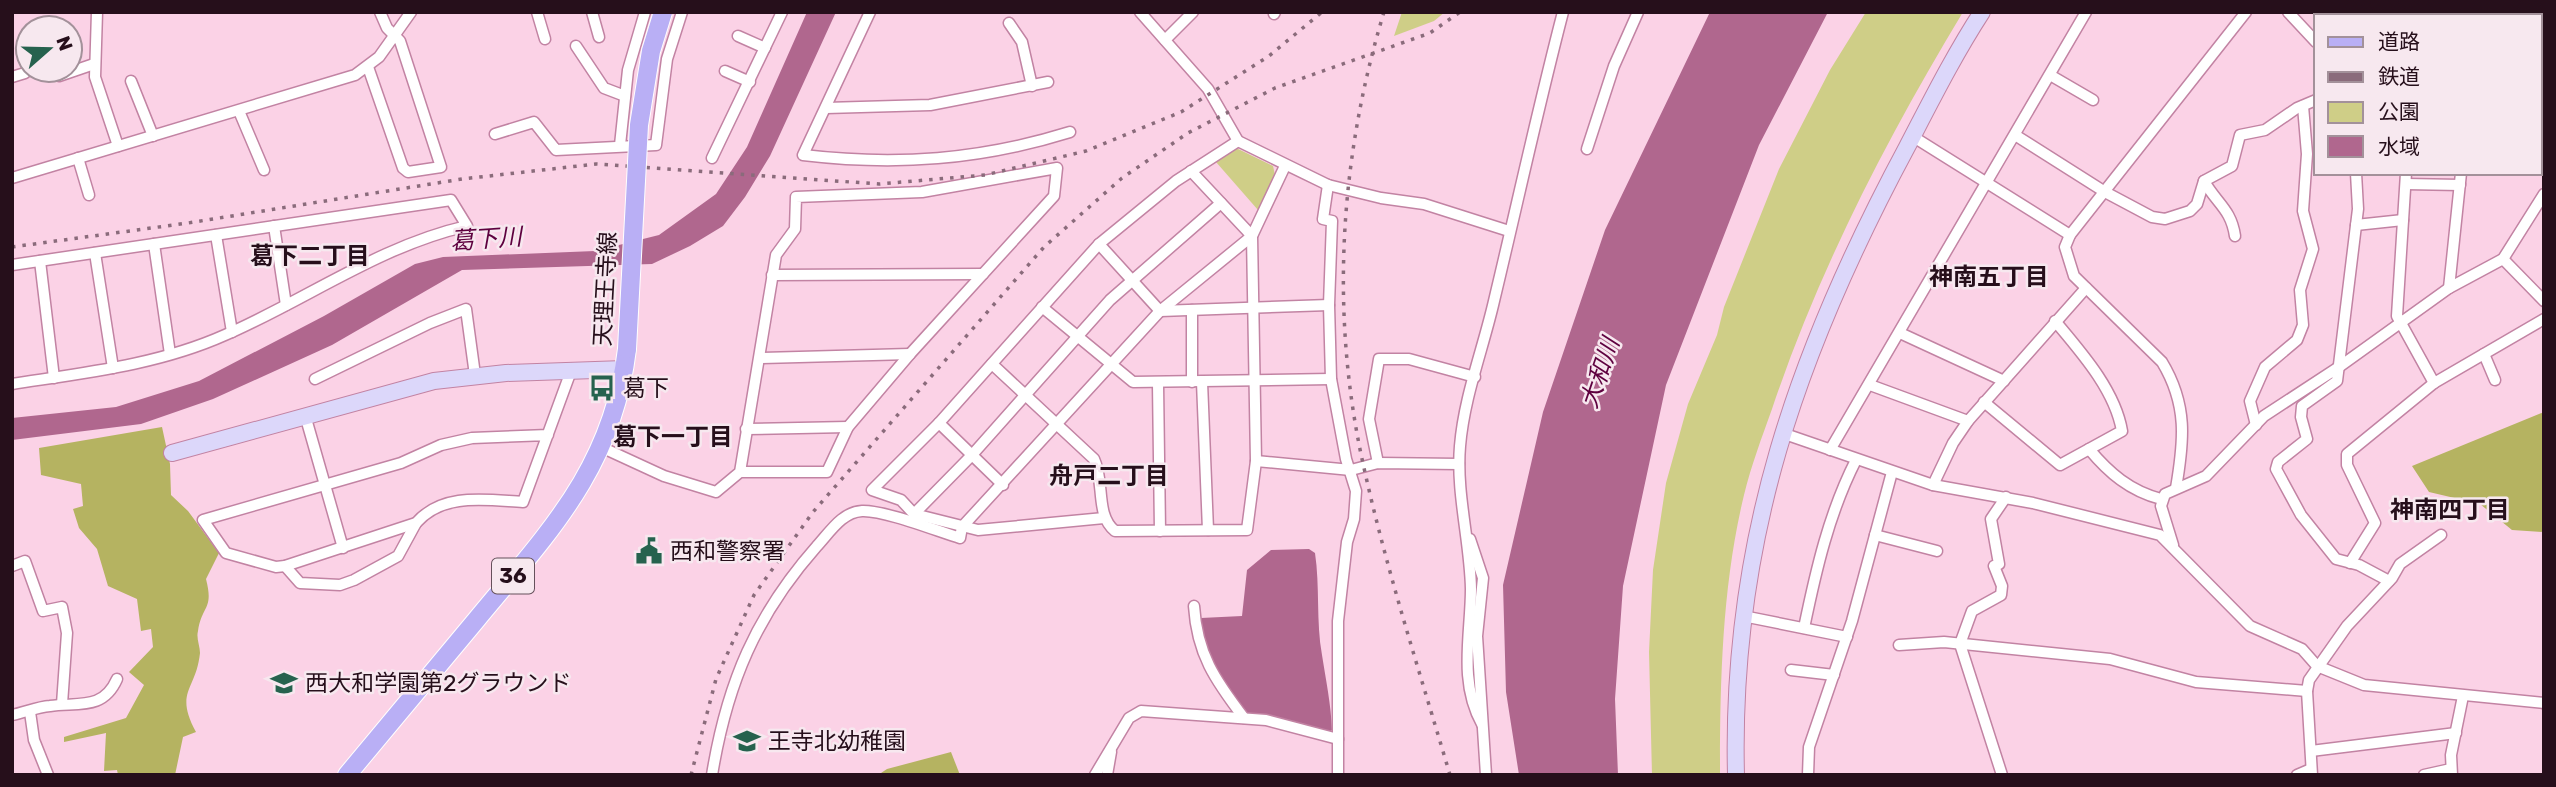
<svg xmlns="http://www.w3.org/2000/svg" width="2556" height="787" font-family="Rubik,'Noto Sans JP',sans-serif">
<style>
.green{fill:#cfce87}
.forest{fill:#b5b361}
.water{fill:#b0678e}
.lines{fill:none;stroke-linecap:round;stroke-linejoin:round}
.street-casing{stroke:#c283a3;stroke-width:13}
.secondary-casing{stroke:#c283a3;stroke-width:18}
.primary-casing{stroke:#fff;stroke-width:20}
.street{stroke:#fff;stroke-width:10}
.secondary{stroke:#dcd7fa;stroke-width:16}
.primary{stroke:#b9aff5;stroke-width:18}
.rail{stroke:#8a6b7b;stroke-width:3.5;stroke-dasharray:3.5 7;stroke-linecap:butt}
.primary-bridge-casing{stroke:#fff;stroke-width:20;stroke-linecap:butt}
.primary-bridge{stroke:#b9aff5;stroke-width:18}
.labels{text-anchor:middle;stroke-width:5;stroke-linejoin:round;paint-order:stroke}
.shield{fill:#f7e8ef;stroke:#65505b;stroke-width:2}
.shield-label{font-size:21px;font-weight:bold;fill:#260f1b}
.street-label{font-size:23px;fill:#260f1b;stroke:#f7e8ef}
.poi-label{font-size:23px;fill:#260f1b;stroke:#f7e8ef;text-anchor:start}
.water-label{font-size:24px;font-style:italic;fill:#5e003f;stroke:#f7e8ef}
.neighbourhood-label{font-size:24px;font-weight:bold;fill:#260f1b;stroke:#f7e8ef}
</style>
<rect width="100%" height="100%" fill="#fbd2e6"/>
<!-- green -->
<g class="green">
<path d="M1402,12H1445L1434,21L1394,36Z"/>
<path d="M1866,12H1963C1887,138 1819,269 1772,409C1762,437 1751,466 1744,495C1722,586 1720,681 1720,775H1652L1649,652L1653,570L1666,483L1688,404L1717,335L1724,307L1779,169L1830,70Z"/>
<path d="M1236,148L1273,166L1275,175L1258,210L1216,162Z"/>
</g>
<!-- forest -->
<g class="forest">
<path d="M2544,412V532L2512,530L2480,504L2429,492L2412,466Z"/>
<path d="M162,427L170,464L171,495L188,511L219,553L206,579C214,610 202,605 198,631C196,638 200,646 200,653C196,691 174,691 196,732L183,737L175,775H118L117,770L104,771L106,733L64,742V737L126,718L144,685L129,672L153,647L151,629L141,631L137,599L108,586L97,549L79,528L73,509L83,506L81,484L41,475L39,448Z"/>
<path d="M951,752L960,775H878L887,769Z"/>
</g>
<!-- water -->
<g class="water">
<path d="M807,12H836L770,156L745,197L723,226L690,246L652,264L462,270L332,345L213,399L141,424L12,440V418L116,407L199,381L324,316L415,264L443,257L595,251L659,235L716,194L747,147Z"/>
<path d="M1710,12H1828L1759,145L1666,385L1623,586L1615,699L1618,775H1519L1506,692L1503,585L1543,412L1605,230Z"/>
<path d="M1309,549L1315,553C1320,586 1316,622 1322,655C1326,681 1331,704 1332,730L1329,732L1304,724L1246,713C1223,682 1202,658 1201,618L1242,616L1247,570L1271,550Z"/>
</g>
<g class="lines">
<!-- street casing -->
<g class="street-casing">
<g id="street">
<path d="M97,12L95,77L118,146"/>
<path d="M537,12L545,39"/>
<path d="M592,12L599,37"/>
<path d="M870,12L803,155C896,166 980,160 1070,132"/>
<path d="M1140,12L1208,89L1238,141L1328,185L1381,198L1424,204L1509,231"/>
<path d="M2288,12L2316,42"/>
<path d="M1274,14L1275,12"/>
<path d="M2471,16L2473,12"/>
<path d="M2503,16L2505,12"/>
<path d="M1009,23L1022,42L1032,86"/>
<path d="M738,36L765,48"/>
<path d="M1165,40L1193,12"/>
<path d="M576,46L604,88L625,96"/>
<path d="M368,67L403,168L408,172L441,167L400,41L387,28L380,12"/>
<path d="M725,71L750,82"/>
<path d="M2050,75L2093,100"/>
<path d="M59,76L94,64"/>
<path d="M12,77L25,73"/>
<path d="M131,81L153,136"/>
<path d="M826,108L930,105L1048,82"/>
<path d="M239,111L264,170"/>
<path d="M495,134L534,122L556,150L656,145L667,59L682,12"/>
<path d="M2015,135L2105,192L2152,217L2165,219L2190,211L2197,204L2204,181L2232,166L2240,135L2265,130L2297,108L2316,100"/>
<path d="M1912,136L2070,235"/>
<path d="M620,145L628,70L645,12"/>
<path d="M1587,149L1614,66L1638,12"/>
<path d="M78,158L89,195"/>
<path d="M712,158L782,12"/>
<path d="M2356,173L2358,209L2337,381L2302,406L2301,417L2307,439L2278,462L2276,469L2301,515L2336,559L2359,565L2389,581"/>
<path d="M2406,173L2397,316L2434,383"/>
<path d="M12,178L355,75L379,57L411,12"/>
<path d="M2204,181C2217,204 2231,209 2235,236"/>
<path d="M2406,184L2460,185"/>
<path d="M1328,185L1323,219L1332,221L1329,305L1331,379L1346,459L1356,491L1354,519L1347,542L1338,621V775"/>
<path d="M2356,225L2403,220"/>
<path d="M274,226L286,305"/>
<path d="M216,235L232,332"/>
<path d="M154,244L170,354"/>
<path d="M1099,244L1160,311L1329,305"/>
<path d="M95,253L113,368"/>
<path d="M2503,259L2544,301"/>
<path d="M40,261L54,378"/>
<path d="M12,265L451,200L467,226C379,246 306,300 225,335C158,365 83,373 12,384"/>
<path d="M772,275L983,274"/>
<path d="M2449,288L2461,173"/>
<path d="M1042,307L1133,382L1331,379"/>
<path d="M1192,310V382"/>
<path d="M1900,333L2004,381"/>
<path d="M2484,354L2495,380"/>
<path d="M761,358L910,354"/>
<path d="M992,364L1094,459C1105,482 1095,515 1115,531L1247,530L1256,461L1252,236L1285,166"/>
<path d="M315,379L430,323L466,309L475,375"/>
<path d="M1202,382L1208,530"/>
<path d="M1158,384L1160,531"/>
<path d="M1870,385L1968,421"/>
<path d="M1984,402L2060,465L2122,431C2115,390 2081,352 2055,321"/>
<path d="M305,415L343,548"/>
<path d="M939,423L1003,485"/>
<path d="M2256,425L2250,401L2265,367L2297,340L2303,325L2300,290L2313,249L2303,211L2307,154L2303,106"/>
<path d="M746,429L848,427"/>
<path d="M1782,433L1933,485L2033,503L2160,535L2250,626L2302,649L2317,666L2364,685L2544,703"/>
<path d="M548,435L472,438L441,445L401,463L203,520L226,553L276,567L285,566L416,523C443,492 486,500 523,502L571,371"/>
<path d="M601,447L664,476L716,492L740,472H827L848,427L910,354L1054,196L1057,168L922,192L796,197L795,229L776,255L740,472"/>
<path d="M2089,449C2109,473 2130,491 2161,499"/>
<path d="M1830,450L2086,12"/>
<path d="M1256,461L1351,470L1378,463L1459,464"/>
<path d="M1378,463L1369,419L1379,359H1409L1475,377"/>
<path d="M1933,485L1953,443L1968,421L2086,288"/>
<path d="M2176,488C2184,441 2188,405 2162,362L2074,276L2065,247L2070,235L2246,12"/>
<path d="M914,514L972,455L1110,300L1221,203"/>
<path d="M1104,518L978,530L914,514L901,500L872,490L939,423L1099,244L1176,181L1238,141"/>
<path d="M1875,535L1937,551"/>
<path d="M1470,539L1483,578L1477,636L1486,775"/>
<path d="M2173,545L2161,506L2165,494L2206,476L2264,416L2339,367L2449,288L2503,259L2544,194"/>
<path d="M2350,563L2375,523L2347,465V454L2434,383L2544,319"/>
<path d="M12,566L25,561L43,611L62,607L67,633L62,704"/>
<path d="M285,566L300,583L340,585L354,580L398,556L416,523"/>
<path d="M1194,606C1197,654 1215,680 1244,718"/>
<path d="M1743,616L1847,637"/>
<path d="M1804,628C1816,570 1829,513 1856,460"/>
<path d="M1899,645L1944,642L2110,659L2196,682L2307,691"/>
<path d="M1791,670L1834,675"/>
<path d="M30,712L34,740L48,775"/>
<path d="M12,715C26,712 37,707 50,706C77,702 103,711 117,679"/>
<path d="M1482,724C1458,681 1471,634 1471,589C1470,541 1456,493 1460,446C1464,397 1483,349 1494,301C1517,205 1538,108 1563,12"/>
<path d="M2311,751L2456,733"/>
<path d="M712,775C727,683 756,615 817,546C830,532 842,512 862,511C884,510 937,531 960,538L962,527L1160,311L1252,236L1191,171"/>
<path d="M1095,775L1129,718L1141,711L1266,720L1338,739"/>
<path d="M1107,775L1111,752"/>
<path d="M1808,775L1809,747L1852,621L1892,472"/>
<path d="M2002,775L1960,644L1972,611L2001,595L2002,586L1994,566L1999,564L1991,519L2006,497"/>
<path d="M2297,775L2311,769"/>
<path d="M2312,775L2307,691L2309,680L2347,626L2392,578L2400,564L2441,535"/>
<path d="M2424,775L2451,769"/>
<path d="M2452,775L2451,755L2463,696"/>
</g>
</g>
<!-- secondary casing -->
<g class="secondary-casing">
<g id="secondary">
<path d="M172,453L434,381L506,373L624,369"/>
<path d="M1736,775C1730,542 1798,350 1907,147C1931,101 1954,55 1982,12"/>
</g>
</g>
<!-- primary casing -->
<g class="primary-casing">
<path id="primary" d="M347,775C390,723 434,671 477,619C549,532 613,467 627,349"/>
</g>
<!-- street -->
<use href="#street" class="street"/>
<!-- secondary -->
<use href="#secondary" class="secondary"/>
<!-- primary -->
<use href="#primary" class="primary"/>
<!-- rail -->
<g class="rail">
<path d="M1384,12C1339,160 1330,317 1364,468C1387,572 1420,673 1450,775"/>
<path d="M12,247L188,223L462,179L596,164L879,184L985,175L1086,151L1181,112L1269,56L1322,12"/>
<path d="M691,775L716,679L754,595L813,512L1044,247L1122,178L1188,133L1275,88L1430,33L1460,12"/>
</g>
<!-- primary-bridge casing -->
<g class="primary-bridge-casing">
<path id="primary-bridge" d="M627,349L639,125L651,51L663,12"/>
</g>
<!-- primary-bridge -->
<use href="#primary-bridge" class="primary-bridge"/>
</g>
<!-- icons -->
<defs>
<g id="bus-bare" transform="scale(2.1)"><path d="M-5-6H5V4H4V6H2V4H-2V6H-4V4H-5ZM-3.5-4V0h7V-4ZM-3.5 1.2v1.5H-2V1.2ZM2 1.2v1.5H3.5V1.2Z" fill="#26624e" stroke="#f7e8ef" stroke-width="2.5" paint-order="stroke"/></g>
<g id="civic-bare" transform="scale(2.1)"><path d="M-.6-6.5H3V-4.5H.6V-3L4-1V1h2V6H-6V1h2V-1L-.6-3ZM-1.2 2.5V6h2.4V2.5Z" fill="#26624e" stroke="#f7e8ef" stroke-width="2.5" paint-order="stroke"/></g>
<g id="school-bare" transform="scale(2.1)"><path d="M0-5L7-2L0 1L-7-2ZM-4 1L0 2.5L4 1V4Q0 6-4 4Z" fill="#26624e" stroke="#f7e8ef" stroke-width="2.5" paint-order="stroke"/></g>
</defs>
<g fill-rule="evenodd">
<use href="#bus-bare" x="602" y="388"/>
<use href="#civic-bare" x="649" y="551"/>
<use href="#school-bare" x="284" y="683"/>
<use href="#school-bare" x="747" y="741"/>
</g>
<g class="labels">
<!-- shield labels -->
<rect class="shield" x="492" y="558.5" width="42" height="35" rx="5"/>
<g class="shield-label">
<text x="513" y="583">36</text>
</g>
<!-- street labels -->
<g class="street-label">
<text transform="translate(605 289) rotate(-87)" y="8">天理王寺線</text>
</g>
<!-- poi labels -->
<g class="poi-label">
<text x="623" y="396">葛下</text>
<text x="670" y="559">西和警察署</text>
<text x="305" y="691">西大和学園第2グラウンド</text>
<text x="768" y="749">王寺北幼稚園</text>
</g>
<!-- water labels -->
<g class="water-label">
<text transform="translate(486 239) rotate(-4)" y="8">葛下川</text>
<text transform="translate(1600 373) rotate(-71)" y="8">大和川</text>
</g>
<!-- neighbourhood labels -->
<g class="neighbourhood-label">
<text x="310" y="264">葛下二丁目</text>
<text x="1989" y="285">神南五丁目</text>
<text x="673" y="445">葛下一丁目</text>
<text x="1109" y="484">舟戸二丁目</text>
<text x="2450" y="518">神南四丁目</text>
</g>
</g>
<!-- border -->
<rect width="2556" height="787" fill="none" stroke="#260f1b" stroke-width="28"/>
<!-- legend -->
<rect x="2314" y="14" width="228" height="161" fill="#f7e8ef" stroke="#a3919a" stroke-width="2"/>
<rect x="2328" y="37" width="35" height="10" fill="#b9aff5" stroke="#a3919a" stroke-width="2"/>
<text x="2378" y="49" font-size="21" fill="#260f1b">道路</text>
<rect x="2328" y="72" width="35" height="10" fill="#8a6b7b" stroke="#a3919a" stroke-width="2"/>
<text x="2378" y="84" font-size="21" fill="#260f1b">鉄道</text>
<rect x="2328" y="102" width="35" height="21" fill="#cfce87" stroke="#a3919a" stroke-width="2"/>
<text x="2378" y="119" font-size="21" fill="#260f1b">公園</text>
<rect x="2328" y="136" width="35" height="21" fill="#b0678e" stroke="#a3919a" stroke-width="2"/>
<text x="2378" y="154" font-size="21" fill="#260f1b">水域</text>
<!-- north arrow -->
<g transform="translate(49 49) rotate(70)"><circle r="33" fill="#f7e8ef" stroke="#a3919a" stroke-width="2"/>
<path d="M0-5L12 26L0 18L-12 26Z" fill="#26624e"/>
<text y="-10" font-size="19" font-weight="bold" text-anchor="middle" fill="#260f1b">N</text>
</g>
</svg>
